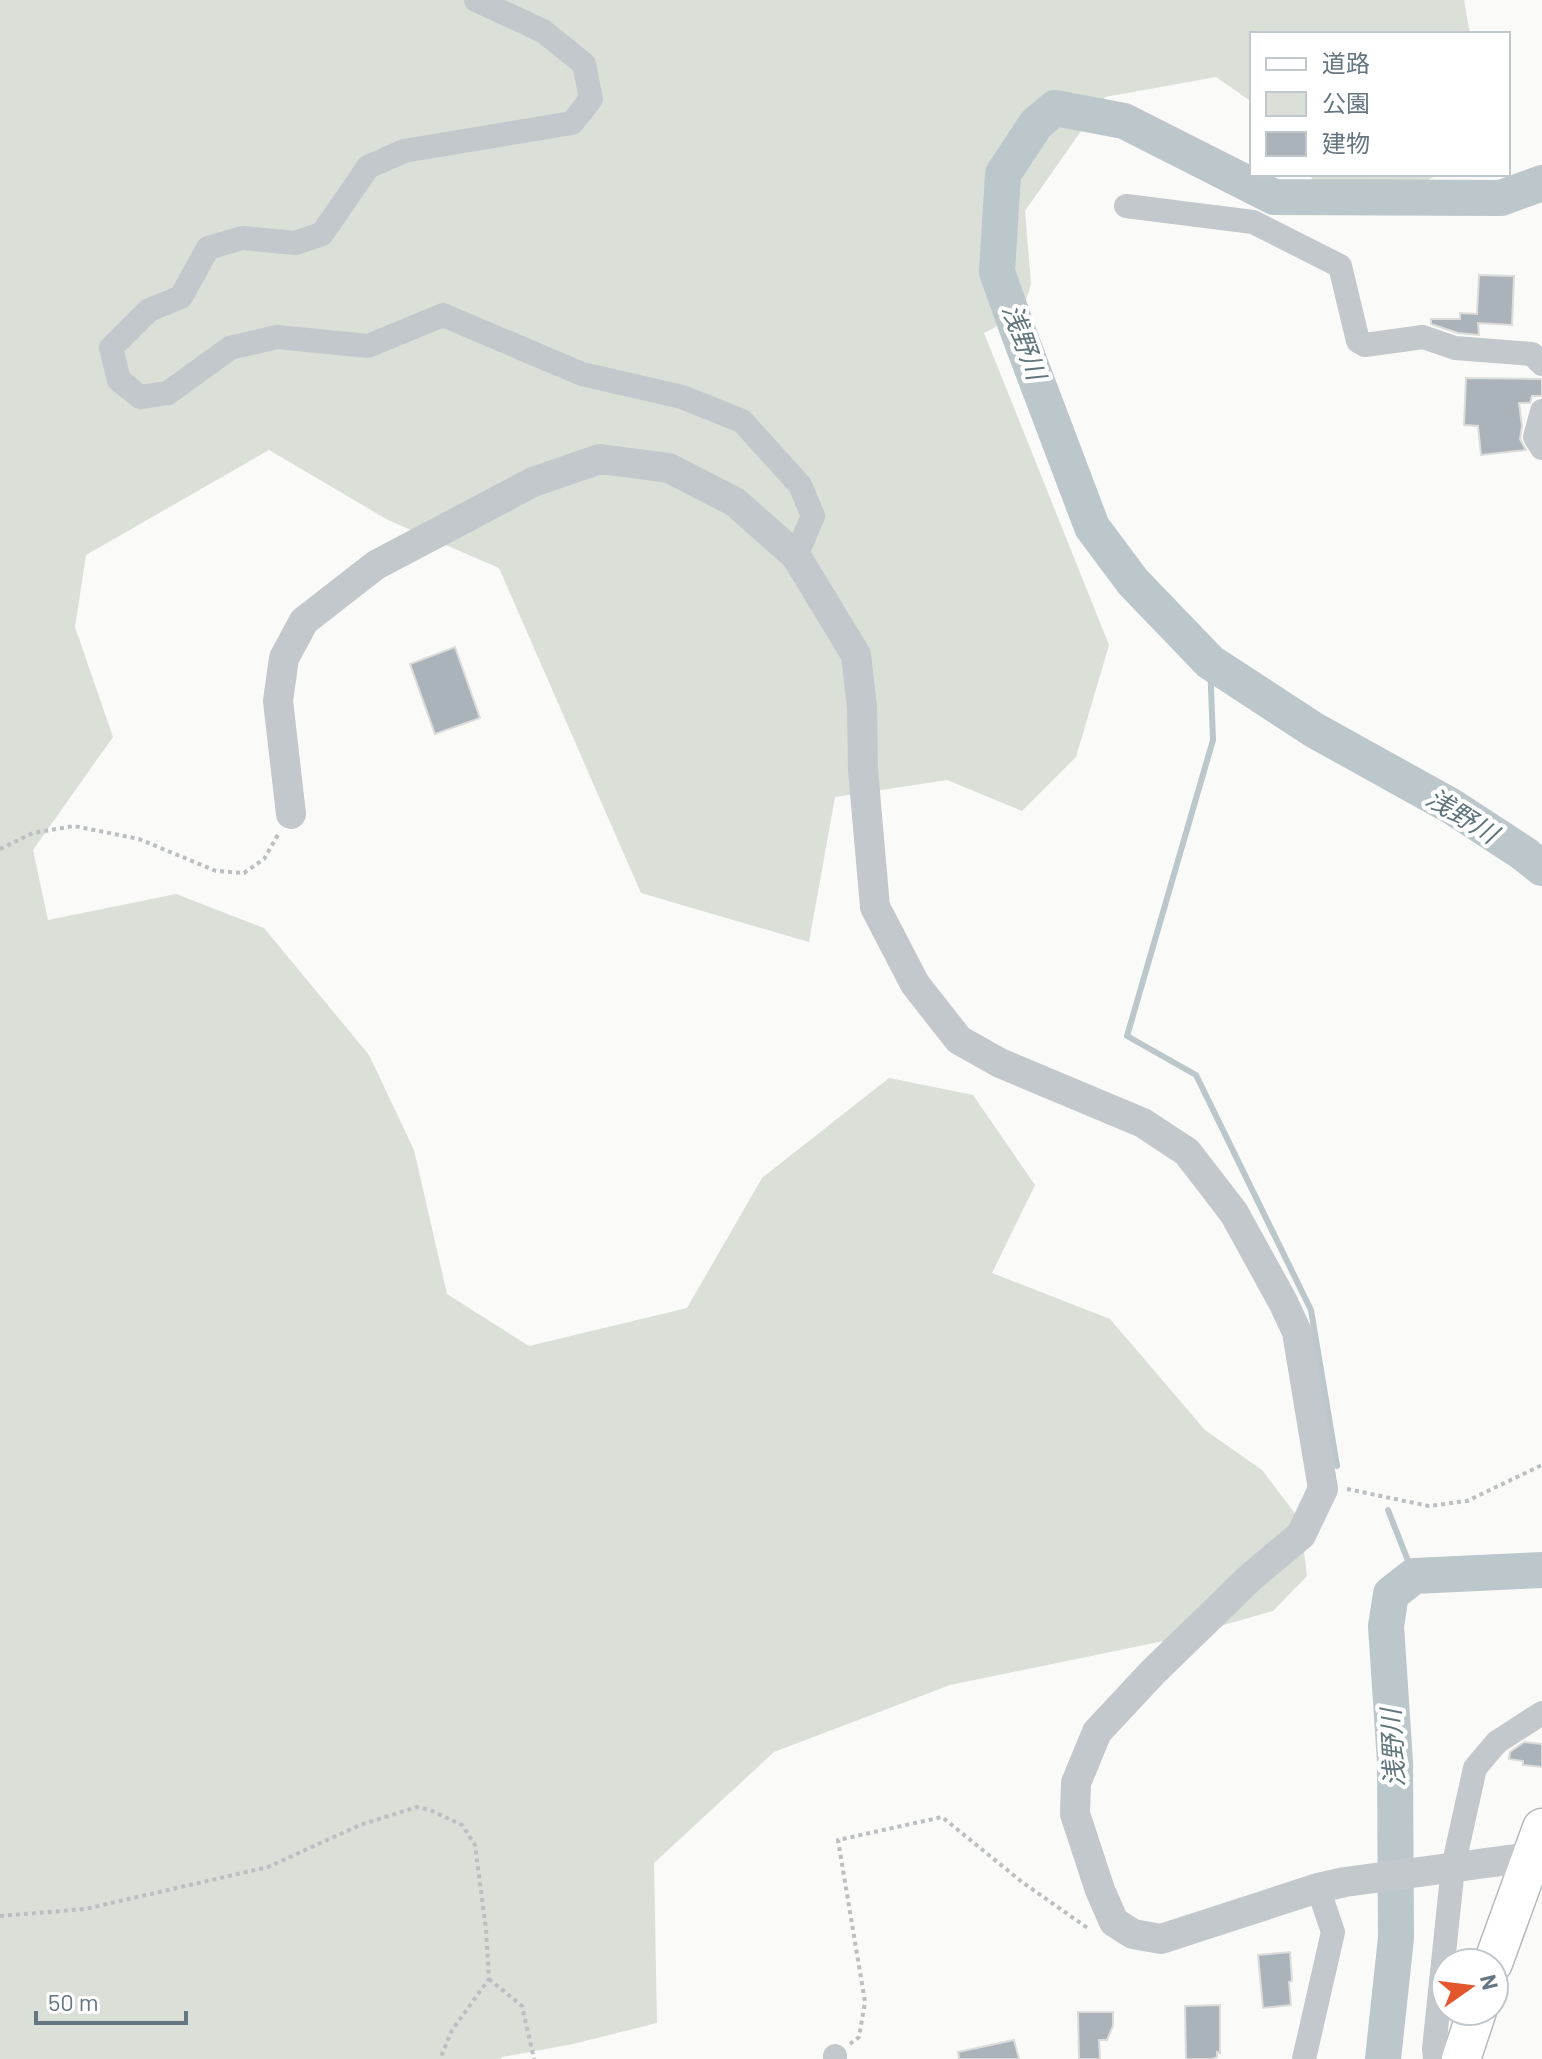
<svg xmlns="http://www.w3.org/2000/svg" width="1542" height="2059" font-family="Barlow,'Noto Sans JP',sans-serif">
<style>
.green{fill:#dadfd7}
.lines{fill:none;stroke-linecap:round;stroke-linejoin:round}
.stream{stroke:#bbc7cb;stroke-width:6}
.river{stroke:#bbc7cb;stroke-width:36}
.building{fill:#aab3b9;stroke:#dcdcda;stroke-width:2}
.primary-casing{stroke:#b5babe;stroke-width:41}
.path{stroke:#bbbfc2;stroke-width:4;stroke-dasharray:4 4;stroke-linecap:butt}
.minor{stroke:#c3c8cc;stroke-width:24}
.tertiary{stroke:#c3c8cc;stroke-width:30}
.primary{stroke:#fff;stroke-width:38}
.labels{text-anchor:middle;stroke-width:8;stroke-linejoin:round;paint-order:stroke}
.water-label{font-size:26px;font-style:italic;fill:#60757c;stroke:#fff}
</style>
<rect width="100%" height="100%" fill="#fafaf8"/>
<!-- green -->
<g class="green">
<path d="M0,0H1464L1470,34H1252V102L1216,77L1105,97L1025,211L1031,284L1022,313L984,333L1109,645L1076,757L1022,811L947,780L835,797L809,942L641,893L499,568L388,520L269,450L86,555L75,627L113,737L33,850L48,920L176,894L264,928L369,1055L414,1150L447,1294L529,1346L687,1308L762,1178L889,1078L973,1095L1035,1185L992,1273L1110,1319L1205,1430L1262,1470L1300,1520L1307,1576L1273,1611L1178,1638L950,1685L774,1752L654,1863L657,2023L573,2044L502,2057L501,2059H0Z"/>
<path d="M1309,174H1439L1403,193L1324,196Z"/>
</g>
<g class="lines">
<!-- stream -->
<g class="stream">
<path d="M1210,662L1213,740L1127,1036L1196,1075L1311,1310L1337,1466"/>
<path d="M1388,1510L1414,1576"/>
</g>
<!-- river -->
<g class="river">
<path d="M1542,183L1501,198L1274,197L1124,121L1055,108L1036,124L1003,174L997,272L1019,334L1092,527L1133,582L1210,662L1314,730L1451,806L1523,853L1542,868"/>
<path d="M1383,2059L1396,1938L1395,1762L1386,1626L1391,1594L1414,1576L1542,1570"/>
</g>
</g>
<!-- building -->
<g class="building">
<path d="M1479,275L1514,276L1512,325L1478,323L1479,335L1458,333L1431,324V319H1460V313L1477,314Z"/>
<path d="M1466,378L1542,379V396H1532L1530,403H1519L1522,426L1520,439L1526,450L1481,455L1478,426L1464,425Z"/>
<path d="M455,647L480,718L435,734L410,664Z"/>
<path d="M1524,1742L1542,1744V1767L1523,1765V1761L1509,1759L1510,1752Z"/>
<path d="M1290,1952L1292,1981L1289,1982L1291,2005L1263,2008L1258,1955Z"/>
<path d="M1220,2005V2053L1217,2052V2057L1212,2059H1186L1185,2006Z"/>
<path d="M1078,2012H1113V2026L1107,2040H1099L1100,2059H1079Z"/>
<path d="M1014,2040L1019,2059H959L958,2052Z"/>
</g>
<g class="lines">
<!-- primary casing -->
<g class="primary-casing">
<g id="primary">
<path d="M1493,1963L1542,1828"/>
<path d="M1461,2059L1477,2011"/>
</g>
</g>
<!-- path -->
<g class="path">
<path d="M0,849L33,833L74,826L139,839L216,871L244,873L264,859L279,833"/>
<path d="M1347,1489L1429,1506L1467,1501L1542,1465"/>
<path d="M0,1916L85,1909L268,1867L360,1825L417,1807L430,1810L462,1825L475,1845L486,1929L489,1979L452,2030L440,2059"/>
<path d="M489,1979L522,2006L534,2059"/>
<path d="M850,2044L859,2037L865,2002L838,1840L942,1817L1022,1882L1089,1929"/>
</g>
<!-- minor -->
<g class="minor">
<path d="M476,0L543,31L584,64L591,99L572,123L404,151L368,167L322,234L295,243L242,238L208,248L181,297L149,310L111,348L119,380L140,397L168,393L230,348L277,337L368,346L443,315L582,374L682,397L742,421L800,485L813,516L796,556"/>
<path d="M1126,206L1253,222L1340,266L1358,341L1365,345L1423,337L1455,348L1532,354L1542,364"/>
<path d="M1542,411L1535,437L1542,448"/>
<path d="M835,2056V2059"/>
<path d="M1304,2059L1333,1932L1318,1888"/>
<path d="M1435,2059L1434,2049L1453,1867L1475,1768L1497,1742L1542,1713"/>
</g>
<!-- tertiary -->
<path class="tertiary" d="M291,814L278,701L284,658L304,621L376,565L533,482L600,459L669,468L735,502L796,556L856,655L862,707L863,770L875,907L915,984L959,1040L1000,1063L1143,1123L1187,1152L1234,1213L1283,1302L1297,1332L1323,1489L1301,1535L1252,1576L1153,1672L1097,1732L1076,1783L1075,1814L1100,1890L1114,1922L1133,1934L1161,1939L1318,1888L1345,1882L1531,1857"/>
<!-- primary -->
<use href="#primary" class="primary"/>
</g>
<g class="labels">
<!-- water labels -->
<g class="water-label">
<text transform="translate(1024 342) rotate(70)" y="9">浅野川</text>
<text transform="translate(1462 816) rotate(32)" y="9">浅野川</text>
<text transform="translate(1393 1748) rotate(-93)" y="9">浅野川</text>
</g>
</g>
<!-- legend -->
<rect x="1250" y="32" width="260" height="144" fill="#ffffff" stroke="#c1c8cd" stroke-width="2"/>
<rect x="1266" y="58" width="40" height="12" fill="#ffffff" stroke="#c1c8cd" stroke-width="2"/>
<text x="1322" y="72" font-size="24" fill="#657683">道路</text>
<rect x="1266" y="92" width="40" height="24" fill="#dadfd7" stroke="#c1c8cd" stroke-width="2"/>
<text x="1322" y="112" font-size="24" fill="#657683">公園</text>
<rect x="1266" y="132" width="40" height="24" fill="#aab3b9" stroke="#c1c8cd" stroke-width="2"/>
<text x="1322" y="152" font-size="24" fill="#657683">建物</text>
<!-- north arrow -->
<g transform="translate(1470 1987) rotate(76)"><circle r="38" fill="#ffffff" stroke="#c1c8cd" stroke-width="2"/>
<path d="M0-6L14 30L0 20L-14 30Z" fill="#e4572e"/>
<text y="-12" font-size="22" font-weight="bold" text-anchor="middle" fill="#657683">N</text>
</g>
<!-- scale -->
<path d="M36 2011v12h150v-12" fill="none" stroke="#657683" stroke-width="4"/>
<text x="48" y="2011" font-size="24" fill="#657683" stroke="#ffffff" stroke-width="6" paint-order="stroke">50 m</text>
</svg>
